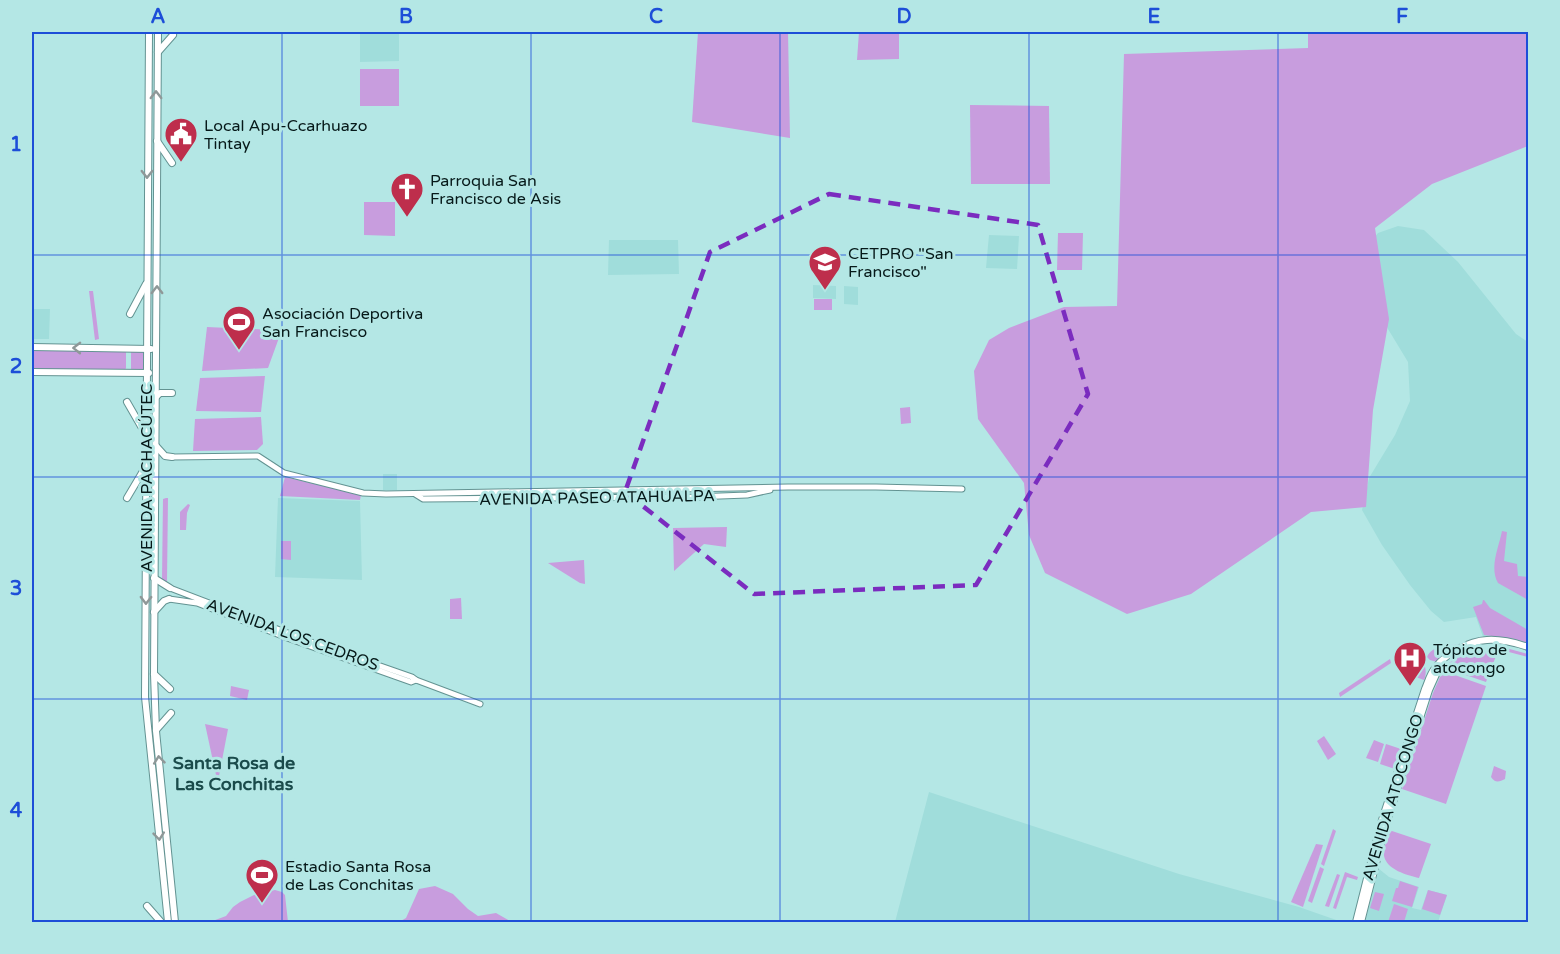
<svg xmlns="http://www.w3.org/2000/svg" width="1560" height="954" font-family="'Varela Round',sans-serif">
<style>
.built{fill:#a0dddb}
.green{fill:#c89dde}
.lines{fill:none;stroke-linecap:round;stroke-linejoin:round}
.minor-casing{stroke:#639392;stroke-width:7}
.major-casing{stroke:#639392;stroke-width:8}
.minor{stroke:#fff;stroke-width:5}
.major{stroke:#fff;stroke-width:6}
.oneway{stroke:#8f9898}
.marked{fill:none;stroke:#7b2cbf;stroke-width:4.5;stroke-dasharray:12 8;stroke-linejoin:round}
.grid{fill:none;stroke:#1d4ed8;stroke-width:1.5;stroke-opacity:0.55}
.labels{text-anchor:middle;stroke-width:6;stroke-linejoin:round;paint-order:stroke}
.poi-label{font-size:16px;fill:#061919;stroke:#b4e7e5;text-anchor:start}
.street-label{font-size:16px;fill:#061919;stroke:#b4e7e5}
.neighbourhood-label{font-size:18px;font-weight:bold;fill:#1a4b4b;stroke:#b4e7e5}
.neatline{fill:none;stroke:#1d4ed8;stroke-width:2}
.grid-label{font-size:20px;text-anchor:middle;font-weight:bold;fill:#1d4ed8}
</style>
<rect width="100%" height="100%" fill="#b4e7e5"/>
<!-- built -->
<g class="built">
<path d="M360,32H399V61L360,62Z"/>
<path d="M1398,226L1424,230L1458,262L1516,334L1528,342V646L1516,642L1483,637L1476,617L1444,622L1431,611L1410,585L1382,545L1362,510L1369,478L1395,435L1410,401L1408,362L1388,329L1375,294L1366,248L1378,233Z"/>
<path d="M989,235L1019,236L1017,269L986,268Z"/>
<path d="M609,240H678L679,274L608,275Z"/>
<path d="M813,285L836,286V299L813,298Z"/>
<path d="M844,286L858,287V305L844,304Z"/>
<path d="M32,309H50L49,339H32Z"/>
<rect x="383" y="474" width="14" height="16"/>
<path d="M278,498L360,501L362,580L275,577Z"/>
<path d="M183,782L199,783V793L184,792Z"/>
<path d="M929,792L1179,874L1299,907L1342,922H895Z"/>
<path d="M1379,869L1389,877L1419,887L1412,908L1421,910L1428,890L1447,895L1438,922H1365Z"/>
</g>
<!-- green -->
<g class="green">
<path d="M698,32H788L790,138L692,122Z"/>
<path d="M859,32H899V59L857,60Z"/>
<path d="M1308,32H1528V146L1432,184L1375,228L1389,319L1373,410L1366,507L1311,512L1191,594L1127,614L1045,573L1029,535L1024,483L978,419L974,371L989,340L1009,328L1064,307L1117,306L1124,54L1308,48Z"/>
<rect x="360" y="69" width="39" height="37"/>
<path d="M970,105L1049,106L1050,184H971Z"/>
<path d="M364,202H395V236L364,235Z"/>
<path d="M1058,233H1083L1082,270H1057Z"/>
<path d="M89,291H93L99,339L95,340Z"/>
<rect x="814" y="299" width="18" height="11"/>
<path d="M207,327L276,330L280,335L268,368L202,371Z"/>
<path d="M32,349L124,350L126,352V368L125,370H32Z"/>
<rect x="131" y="350" width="12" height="21"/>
<path d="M265,376L261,412L196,411L200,378Z"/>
<path d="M910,407L911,423L901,424L900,408Z"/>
<path d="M261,417L263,444L257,450L193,451L195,419Z"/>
<path d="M285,477L361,495L360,500L280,496Z"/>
<path d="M166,498H168L167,582L162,580L163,499Z"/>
<path d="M188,504L190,505L187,513L186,530H180V512Z"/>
<path d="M727,527L726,547L704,544L674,571L673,528Z"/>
<path d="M1502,531L1507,532L1504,561L1517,564L1518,576L1528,577V600L1498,583C1489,567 1499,547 1502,531Z"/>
<path d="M281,541H291V560L281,559Z"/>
<path d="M584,560L585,584L580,583L548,563Z"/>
<path d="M461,598L462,619H450V599Z"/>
<path d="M1483,600H1484L1490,608L1528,630V643L1515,639L1484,635L1473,607L1482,604Z"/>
<path d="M1467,643L1437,662L1430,660L1427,657C1432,644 1455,645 1467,643Z"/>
<path d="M1488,647L1506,648L1528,654V657L1505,651L1490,652Z"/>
<path d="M1479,648L1496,656L1486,682L1448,669L1447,665C1455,657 1467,652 1479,648Z"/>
<path d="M1390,659L1391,663L1340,697L1339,693Z"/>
<path d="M1421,659C1426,664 1427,674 1424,680L1413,676Z"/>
<path d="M1449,673L1486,686L1446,804L1402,789L1433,693L1440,677L1444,674Z"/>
<path d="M231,686L249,690L247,700L230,696Z"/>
<path d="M205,724L228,729L219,776L216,775Z"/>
<path d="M1324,736L1336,754L1328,760L1317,741Z"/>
<path d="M1374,740L1384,744L1378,762L1366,758Z"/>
<path d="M1386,744L1401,749L1395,769L1380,764Z"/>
<path d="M1494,766L1506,771L1505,779C1499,782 1495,783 1491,777Z"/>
<path d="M1333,829L1336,831L1324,866L1321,864Z"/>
<path d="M1392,831L1431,844L1419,878C1407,875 1387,870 1384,856C1383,849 1387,839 1389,833Z"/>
<path d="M1316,844L1323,845L1303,907L1291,902Z"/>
<path d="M1320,867L1324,869L1312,903L1308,901Z"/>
<path d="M1345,872L1358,877L1357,880L1347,877L1336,909L1333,908Z"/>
<path d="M1337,874L1340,875L1329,907L1325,906Z"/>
<path d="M1400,881L1418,887L1412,907L1392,901L1396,888H1398Z"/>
<path d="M435,886L453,894L468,909L478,916L496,913L512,922H399L406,918L419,889Z"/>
<path d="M275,890L282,892L285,895L288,922H210L226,916L233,907L240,902L254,895Z"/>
<path d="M1428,890L1447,895L1440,915L1422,909Z"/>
<path d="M1375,892L1384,894L1379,911L1370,908Z"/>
<path d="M1394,904L1408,909L1404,922H1388Z"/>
</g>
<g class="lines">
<!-- minor casing -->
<g class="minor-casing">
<g id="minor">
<path d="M172,457L258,456L284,473L363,493L386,494L788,487H876L962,489"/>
<path d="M415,494L423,499L694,497L747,495L770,490"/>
<path d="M169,599L197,603L290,639L411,682L416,680L412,677L306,640L170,588"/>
<path d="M416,680L480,704"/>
</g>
</g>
<!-- major casing -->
<g class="major-casing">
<g id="major">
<path d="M149,32L145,697L168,922"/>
<path d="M158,32L154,674L156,731L175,922"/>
<path d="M158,52L173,35"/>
<path d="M157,141L172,163"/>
<path d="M130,314L146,284"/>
<path d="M32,347L151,349"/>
<path d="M32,372L149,373"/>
<path d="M156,397L160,393H172"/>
<path d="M127,402L146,435"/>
<path d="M156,446L165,456L172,457"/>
<path d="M127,498L146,466"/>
<path d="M154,578L170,588"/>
<path d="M154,612L164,601L169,599"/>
<path d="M154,674L170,689"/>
<path d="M156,730L171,713"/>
<path d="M147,906L161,922"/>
<path d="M1356,922L1381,823L1425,689C1428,682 1430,674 1435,668C1446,653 1469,641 1487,640C1501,639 1516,643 1528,647"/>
<path d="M1361,922L1386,824L1429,690L1438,670"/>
</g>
</g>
<!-- minor -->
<use href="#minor" class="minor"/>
<!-- major -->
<use href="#major" class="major"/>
</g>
<!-- one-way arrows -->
<defs><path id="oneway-chevron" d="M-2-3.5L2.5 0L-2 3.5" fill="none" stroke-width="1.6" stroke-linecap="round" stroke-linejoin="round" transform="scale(1.5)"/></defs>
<g class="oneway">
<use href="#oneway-chevron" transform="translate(156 95) rotate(-90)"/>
<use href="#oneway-chevron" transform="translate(147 174) rotate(90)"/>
<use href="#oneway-chevron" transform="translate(157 290) rotate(-90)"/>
<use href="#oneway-chevron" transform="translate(77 348) rotate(-179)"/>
<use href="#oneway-chevron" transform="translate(146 600) rotate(91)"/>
<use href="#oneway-chevron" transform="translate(159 760) rotate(-96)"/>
<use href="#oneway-chevron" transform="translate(159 836) rotate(84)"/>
</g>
<!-- marked area -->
<path class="marked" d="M829,194L1038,225L1088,394L976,585L754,594L625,492L710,252Z"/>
<!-- grid -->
<path class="grid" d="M282,32V922M531,32V922M780,32V922M1029,32V922M1278,32V922M32,255H1528M32,477H1528M32,699H1528"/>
<!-- icons -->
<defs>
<g id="civic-pin" transform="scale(1.725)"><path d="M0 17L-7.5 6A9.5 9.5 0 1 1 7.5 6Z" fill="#be2e4c" stroke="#b4e7e5"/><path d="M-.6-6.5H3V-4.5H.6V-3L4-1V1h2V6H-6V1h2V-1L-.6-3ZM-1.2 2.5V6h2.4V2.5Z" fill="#fff"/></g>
<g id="church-pin" transform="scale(1.725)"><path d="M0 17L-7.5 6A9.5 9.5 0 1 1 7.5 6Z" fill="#be2e4c" stroke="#b4e7e5"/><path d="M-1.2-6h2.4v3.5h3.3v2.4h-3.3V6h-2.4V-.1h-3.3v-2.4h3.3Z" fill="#fff"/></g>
<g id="university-pin" transform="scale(1.725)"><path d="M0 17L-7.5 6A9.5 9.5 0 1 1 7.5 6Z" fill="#be2e4c" stroke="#b4e7e5"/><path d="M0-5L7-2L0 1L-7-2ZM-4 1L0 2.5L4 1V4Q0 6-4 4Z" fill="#fff"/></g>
<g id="stadium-pin" transform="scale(1.725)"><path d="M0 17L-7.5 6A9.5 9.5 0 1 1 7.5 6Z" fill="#be2e4c" stroke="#b4e7e5"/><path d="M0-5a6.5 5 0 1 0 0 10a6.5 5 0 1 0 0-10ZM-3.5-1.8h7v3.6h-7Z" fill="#fff"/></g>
<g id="hospital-pin" transform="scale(1.725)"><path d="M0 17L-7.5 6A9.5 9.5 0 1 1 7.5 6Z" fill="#be2e4c" stroke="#b4e7e5"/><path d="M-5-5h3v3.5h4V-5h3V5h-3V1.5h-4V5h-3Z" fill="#fff"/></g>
</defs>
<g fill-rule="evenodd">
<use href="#civic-pin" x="181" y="134"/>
<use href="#church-pin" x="407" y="189"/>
<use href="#university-pin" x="825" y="262"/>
<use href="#stadium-pin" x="239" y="322"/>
<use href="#hospital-pin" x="1410" y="658"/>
<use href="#stadium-pin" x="262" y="875"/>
</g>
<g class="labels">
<!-- poi labels -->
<g class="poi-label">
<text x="204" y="131">Local Apu-Ccarhuazo<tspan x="204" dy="18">Tintay</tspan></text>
<text x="430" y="186">Parroquia San<tspan x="430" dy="18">Francisco de Asis</tspan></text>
<text x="848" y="259">CETPRO "San<tspan x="848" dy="18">Francisco"</tspan></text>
<text x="262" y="319">Asociación Deportiva<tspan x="262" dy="18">San Francisco</tspan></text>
<text x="1433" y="655">Tópico de<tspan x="1433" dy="18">atocongo</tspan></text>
<text x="285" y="872">Estadio Santa Rosa<tspan x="285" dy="18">de Las Conchitas</tspan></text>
</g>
<!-- street labels -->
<g class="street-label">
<text transform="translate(146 478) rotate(-90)" y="6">AVENIDA PACHACÚTEC</text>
<text transform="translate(597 497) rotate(-1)" y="6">AVENIDA PASEO ATAHUALPA</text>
<text transform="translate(293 634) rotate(20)" y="6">AVENIDA LOS CEDROS</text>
<text transform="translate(1392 797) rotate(-73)" y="6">AVENIDA ATOCONGO</text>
</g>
<!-- neighbourhood labels -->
<g class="neighbourhood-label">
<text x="234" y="769">Santa Rosa de<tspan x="234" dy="21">Las Conchitas</tspan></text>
</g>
</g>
<!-- border -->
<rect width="1560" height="954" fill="none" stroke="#b4e7e5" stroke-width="66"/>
<rect x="33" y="33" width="1494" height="888" class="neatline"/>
<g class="grid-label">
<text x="158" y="23">A</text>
<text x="406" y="23">B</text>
<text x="656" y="23">C</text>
<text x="904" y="23">D</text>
<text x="1154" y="23">E</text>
<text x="1402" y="23">F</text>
<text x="16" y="151">1</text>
<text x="16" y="373">2</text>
<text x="16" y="595">3</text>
<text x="16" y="817">4</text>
</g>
</svg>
